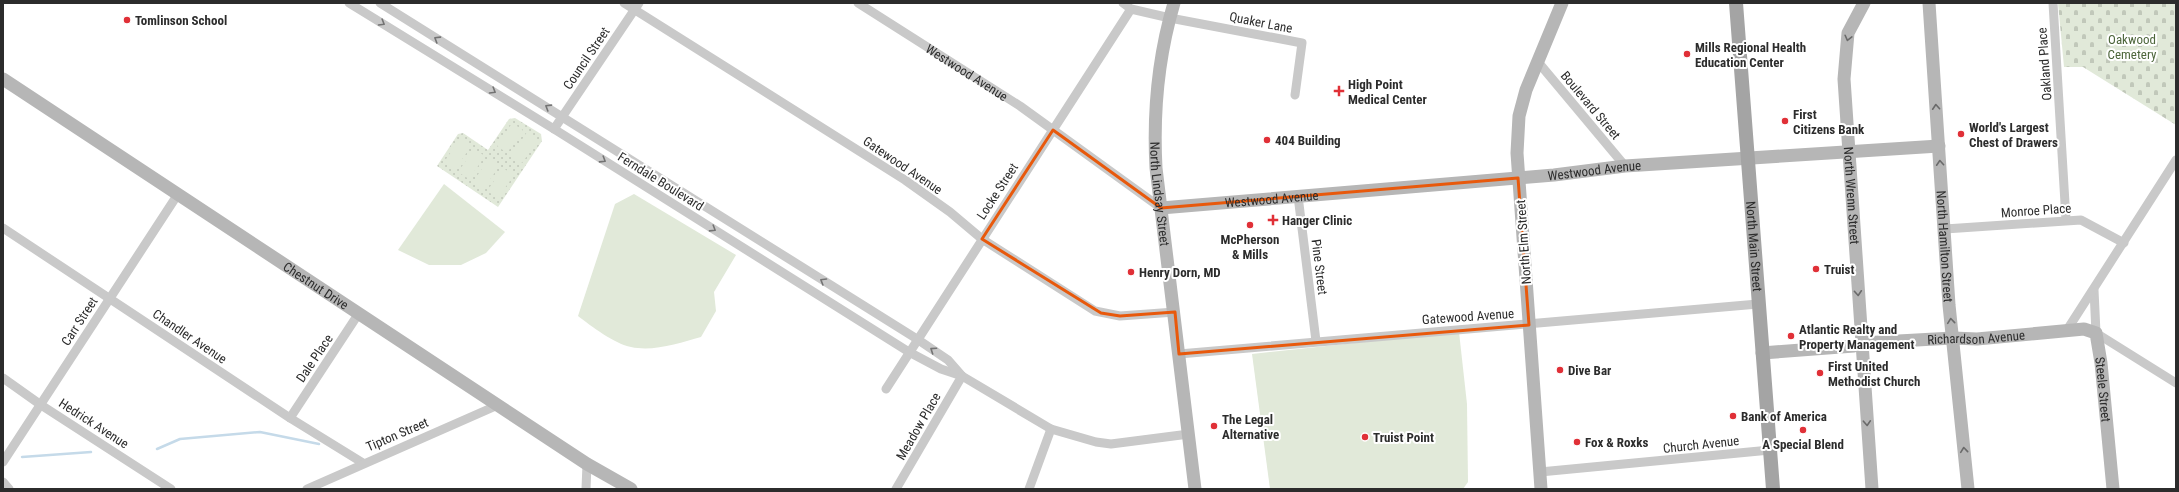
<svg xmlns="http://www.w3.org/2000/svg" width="2179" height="492" font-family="'Roboto Condensed',sans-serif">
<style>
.grass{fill:url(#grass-dots)}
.cemetery{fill:url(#cemetery-stones)}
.garden{fill:#e1e9d9}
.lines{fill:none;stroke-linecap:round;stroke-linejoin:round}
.stream{stroke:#c5dae9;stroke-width:2.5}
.street{stroke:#c9c9c9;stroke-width:9}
.secondary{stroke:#b6b6b6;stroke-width:13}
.primary{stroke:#a4a4a4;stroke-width:14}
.oneway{stroke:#737373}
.oneway2{stroke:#6a6a6a}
.marked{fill:none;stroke:#e8590c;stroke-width:3;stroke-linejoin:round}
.poi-dot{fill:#e03037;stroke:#fff;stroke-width:1.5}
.labels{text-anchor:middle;stroke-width:4;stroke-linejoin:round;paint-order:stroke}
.poi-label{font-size:13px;font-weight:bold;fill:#2c2c2c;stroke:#fff;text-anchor:start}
.street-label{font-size:13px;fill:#2c2c2c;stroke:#fff}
.park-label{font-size:13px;fill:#4d663b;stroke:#fff}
</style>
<defs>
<pattern id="grass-dots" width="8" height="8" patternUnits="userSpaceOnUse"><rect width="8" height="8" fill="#e1e9d9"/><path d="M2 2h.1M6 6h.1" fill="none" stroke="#c1c8ba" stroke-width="1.8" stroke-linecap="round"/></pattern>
<pattern id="cemetery-stones" width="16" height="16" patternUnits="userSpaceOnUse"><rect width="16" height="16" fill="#e1e9d9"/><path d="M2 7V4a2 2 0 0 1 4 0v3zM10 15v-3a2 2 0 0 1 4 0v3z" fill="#c1c8ba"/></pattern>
</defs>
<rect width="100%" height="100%" fill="#fff"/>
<!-- grass -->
<path class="grass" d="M515,118L541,134L542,141L498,207L437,166L458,134L463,133L488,150L509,119Z"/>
<!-- cemetery -->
<path class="cemetery" d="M2058,3H2176V125L2083,67H2064Z"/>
<!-- garden -->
<g class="garden">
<path d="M512,123L523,130L507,153L497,146Z"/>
<path d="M527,132L538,140L522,163L511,156Z"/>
<path d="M460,139L471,146L455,170L444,162Z"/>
<path d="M474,149L485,156L469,179L458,172Z"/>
<path d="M489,158L499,166L484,189L473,182Z"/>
<path d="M503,168L514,175L498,198L487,191Z"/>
<path d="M444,184L505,232L486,253L461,265H429L398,250Z"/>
<path d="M634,194L736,255L714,292L716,311L701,337C680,343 653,352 631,347C615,344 591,326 578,316L615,204Z"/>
<path d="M1459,332L1467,404L1468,482L1463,489H1270L1252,354Z"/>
</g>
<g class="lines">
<!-- stream -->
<g class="stream">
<path d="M157,449L180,439L260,432L319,444"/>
<path d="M22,457L91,452"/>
</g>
<!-- street -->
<g class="street">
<path d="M349,3L554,129L909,352L941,369L962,376L1051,429L1096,442L1111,444L1189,434"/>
<path d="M380,3L917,339L948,360L962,376"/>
<path d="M624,3L905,180L950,212L982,239L1095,311L1120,316L1175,312"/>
<path id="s1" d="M858,3L1020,106L1161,208"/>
<path d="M1123,3L1131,9L1170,18L1302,43L1295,95"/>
<path d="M2053,3L2066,220"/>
<path d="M1538,62L1625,166"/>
<path d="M554,129L639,3"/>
<path d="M1298,196L1316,341"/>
<path d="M3,228L290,418L363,463"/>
<path d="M1945,229L2081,220L2124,243"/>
<path d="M2094,290L2096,333L2176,383"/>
<path d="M2067,330L2176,160"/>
<path d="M1179,354L1758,304"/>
<path d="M3,378L41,405L171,489"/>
<path d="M886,389L1131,9"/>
<path d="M290,418L359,313"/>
<path d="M3,462L178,194"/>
<path d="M1540,472L1770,450"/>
<path d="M3,482L9,489"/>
<path d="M307,489L498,405"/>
<path d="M586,489L587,464"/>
<path d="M896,489L962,376"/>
<path d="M1029,489L1051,429"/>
</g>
<!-- secondary -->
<g class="secondary">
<path id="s2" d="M1174,3C1158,57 1153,112 1156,168L1195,489"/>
<path id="s3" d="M1864,3L1848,33L1844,79L1872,489"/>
<path id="s4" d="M1929,3L1949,305L1968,489"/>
<path id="s5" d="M3,79L587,464L631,489"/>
<path id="s6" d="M1161,208L1554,175L1625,166L1939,146"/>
<path id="s7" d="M1762,353L1854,346L1862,343L1953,338L1977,339L2084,329L2096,333L2101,363L2113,489"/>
<path d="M1541,489L1517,153L1519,116L1526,90L1562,3"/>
</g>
<!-- primary -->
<path class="primary" id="s8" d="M1736,3L1773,489"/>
</g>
<!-- one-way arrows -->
<defs><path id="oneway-chevron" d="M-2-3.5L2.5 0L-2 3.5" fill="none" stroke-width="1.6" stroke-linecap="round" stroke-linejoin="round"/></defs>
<g class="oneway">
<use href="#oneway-chevron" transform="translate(382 23) rotate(31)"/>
<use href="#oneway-chevron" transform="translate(437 39) rotate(-148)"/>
<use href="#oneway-chevron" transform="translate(493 91) rotate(31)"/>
<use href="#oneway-chevron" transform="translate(548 107) rotate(-148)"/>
<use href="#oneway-chevron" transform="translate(603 160) rotate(32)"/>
<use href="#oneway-chevron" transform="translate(713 229) rotate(32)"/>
<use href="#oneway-chevron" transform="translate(823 281) rotate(-149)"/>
<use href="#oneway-chevron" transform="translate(933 350) rotate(-146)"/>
</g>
<g class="oneway2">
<use href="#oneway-chevron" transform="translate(1848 38) rotate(104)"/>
<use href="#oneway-chevron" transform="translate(1936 107) rotate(-94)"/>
<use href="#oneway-chevron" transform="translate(1940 163) rotate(-94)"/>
<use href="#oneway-chevron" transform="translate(1858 293) rotate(86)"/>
<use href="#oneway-chevron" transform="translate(1951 321) rotate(-96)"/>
<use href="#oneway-chevron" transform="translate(1867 423) rotate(87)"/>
<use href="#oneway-chevron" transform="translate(1964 450) rotate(-96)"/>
</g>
<!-- marked area -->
<path class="marked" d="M1053,130L1161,208L1518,178L1529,325L1179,354L1175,312L1120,316L1101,313L982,239Z"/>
<!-- markers -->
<g class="poi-dot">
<circle cx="127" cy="20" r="4"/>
<circle cx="1687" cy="54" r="4"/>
<path d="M1337 85h4v4h4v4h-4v4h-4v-4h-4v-4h4z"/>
<circle cx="1785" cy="121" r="4"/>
<circle cx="1961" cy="134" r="4"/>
<circle cx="1267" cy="140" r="4"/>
<path d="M1271 214h4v4h4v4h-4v4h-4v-4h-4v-4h4z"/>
<circle cx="1250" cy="225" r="4"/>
<circle cx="1816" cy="269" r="4"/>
<circle cx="1131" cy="272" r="4"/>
<circle cx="1791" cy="336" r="4"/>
<circle cx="1560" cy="370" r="4"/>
<circle cx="1820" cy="373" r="4"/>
<circle cx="1733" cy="416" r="4"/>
<circle cx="1214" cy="426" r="4"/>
<circle cx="1803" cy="430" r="4"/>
<circle cx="1365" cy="437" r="4"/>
<circle cx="1577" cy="442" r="4"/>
</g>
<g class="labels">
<!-- poi labels -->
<g class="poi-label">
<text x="135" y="25">Tomlinson School</text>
<text x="1695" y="52">Mills Regional Health<tspan x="1695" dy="15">Education Center</tspan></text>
<text x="1348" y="89">High Point<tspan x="1348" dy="15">Medical Center</tspan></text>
<text x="1793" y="119">First<tspan x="1793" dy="15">Citizens Bank</tspan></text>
<text x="1969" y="132">World's Largest<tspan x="1969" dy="15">Chest of Drawers</tspan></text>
<text x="1275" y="145">404 Building</text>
<text x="1282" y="225">Hanger Clinic</text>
<text x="1250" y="244" text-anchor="middle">McPherson<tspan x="1250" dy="15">&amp; Mills</tspan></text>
<text x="1824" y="274">Truist</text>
<text x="1139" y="277">Henry Dorn, MD</text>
<text x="1799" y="334">Atlantic Realty and<tspan x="1799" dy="15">Property Management</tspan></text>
<text x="1828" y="371">First United<tspan x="1828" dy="15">Methodist Church</tspan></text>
<text x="1568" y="375">Dive Bar</text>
<text x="1741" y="421">Bank of America</text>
<text x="1222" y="424">The Legal<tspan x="1222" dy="15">Alternative</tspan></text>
<text x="1373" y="442">Truist Point</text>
<text x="1585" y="447">Fox &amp; Roxks</text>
<text x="1803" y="449" text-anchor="middle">A Special Blend</text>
</g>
<!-- street labels -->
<g class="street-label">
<text transform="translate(1261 22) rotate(11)" y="5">Quaker Lane</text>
<text transform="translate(586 58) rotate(-56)" y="5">Council Street</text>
<text transform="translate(2044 64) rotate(-94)" y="5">Oakland Place</text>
<text dy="5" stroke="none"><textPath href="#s1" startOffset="129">Westwood Avenue</textPath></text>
<text transform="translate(1591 105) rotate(50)" y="5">Boulevard Street</text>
<text transform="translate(903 165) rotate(34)" y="5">Gatewood Avenue</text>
<text dy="5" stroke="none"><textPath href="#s6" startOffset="435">Westwood Avenue</textPath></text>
<text transform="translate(661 181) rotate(32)" y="5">Ferndale Boulevard</text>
<text transform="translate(997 191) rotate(-57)" y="5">Locke Street</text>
<text dy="5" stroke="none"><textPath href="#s2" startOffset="193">North Lindsay Street</textPath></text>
<text dy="5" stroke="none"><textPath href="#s3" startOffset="197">North Wrenn Street</textPath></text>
<text dy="5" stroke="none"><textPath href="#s6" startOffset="111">Westwood Avenue</textPath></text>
<text transform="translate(2036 210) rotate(-4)" y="5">Monroe Place</text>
<text transform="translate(1523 242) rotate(-94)" y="5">North Elm Street</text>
<text dy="5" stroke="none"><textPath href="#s8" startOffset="244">North Main Street</textPath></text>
<text dy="5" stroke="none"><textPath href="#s4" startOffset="244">North Hamilton Street</textPath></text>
<text transform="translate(1320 267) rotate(83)" y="5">Pine Street</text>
<text dy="5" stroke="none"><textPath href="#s5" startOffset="375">Chestnut Drive</textPath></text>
<text transform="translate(1468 316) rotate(-4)" y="5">Gatewood Avenue</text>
<text transform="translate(79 321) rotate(-57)" y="5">Carr Street</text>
<text transform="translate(190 336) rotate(34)" y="5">Chandler Avenue</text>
<text dy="5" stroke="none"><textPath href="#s7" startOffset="215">Richardson Avenue</textPath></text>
<text transform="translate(314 358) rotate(-56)" y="5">Dale Place</text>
<text dy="5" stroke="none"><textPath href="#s7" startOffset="393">Steele Street</textPath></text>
<text transform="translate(94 423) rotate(33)" y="5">Hedrick Avenue</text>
<text transform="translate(918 426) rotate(-60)" y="5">Meadow Place</text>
<text transform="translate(397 434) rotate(-23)" y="5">Tipton Street</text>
<text transform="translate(1701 444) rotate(-6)" y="5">Church Avenue</text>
</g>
<!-- park labels -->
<g class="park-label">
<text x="2132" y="44">Oakwood<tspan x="2132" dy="15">Cemetery</tspan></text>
</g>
</g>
<!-- border -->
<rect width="2179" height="492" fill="none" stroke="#2c2c2c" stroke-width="8"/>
</svg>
